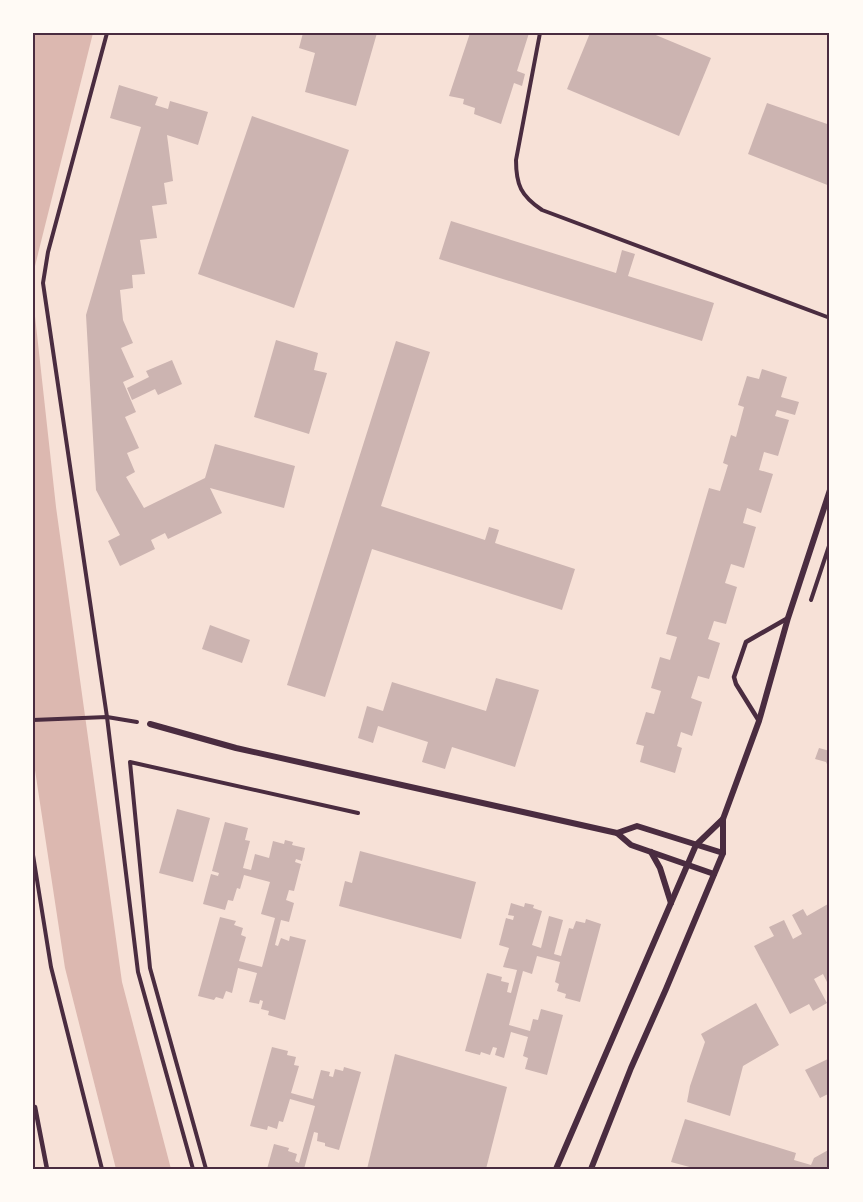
<svg xmlns="http://www.w3.org/2000/svg" width="863" height="1202" font-family="Cabin,sans-serif">
<style>
.water{fill:#dcb8b0}
.building{fill:#ccb4b1}
.lines{fill:none;stroke-linecap:round;stroke-linejoin:round}
.path{stroke:#4a2c40;stroke-width:4}
.service{stroke:#4a2c40;stroke-width:4.5}
.minor{stroke:#4a2c40;stroke-width:6}
.neatline{fill:none;stroke:#4a2c40;stroke-width:2}
</style>
<rect width="100%" height="100%" fill="#f7e1d7"/>
<!-- water -->
<g class="water">
<path d="M33,33H93L33,274Z"/>
<path d="M33,298L56,507L122,982L171,1169H116L65,968L33,757Z"/>
</g>
<!-- building -->
<g class="building">
<path d="M303,33H377L356,106L305,92L315,53L299,48Z"/>
<path d="M470,33H529L517,71L525,74L522,86L514,83L501,124L474,114L475,108L463,104L464,99L449,96Z"/>
<path d="M590,33H651L711,58L679,136L567,89Z"/>
<path d="M119,85L158,97L155,105L168,109L170,101L208,112L198,145L167,135L173,181L164,183L167,204L152,206L157,238L140,240L145,274L132,275L133,288L120,290L123,320L133,343L121,348L134,377L123,382L136,412L125,417L139,448L127,453L135,472L126,477L144,508L205,478L215,444L295,466L284,508L210,488L222,513L168,539L165,533L151,540L155,549L120,566L108,541L120,535L96,490L86,315L141,127L110,118Z"/>
<path d="M767,103L830,125V186L748,154Z"/>
<path d="M252,116L349,150L294,308L198,274Z"/>
<path d="M451,221L616,273L622,250L635,254L628,276L714,303L702,341L439,259Z"/>
<path d="M276,340L318,353L314,370L327,373L309,434L254,417Z"/>
<path d="M396,341L430,352L381,506L485,540L489,527L499,530L495,543L575,569L562,610L372,549L325,697L287,685Z"/>
<path d="M172,360L182,384L158,395L155,389L132,400L127,388L149,377L146,371Z"/>
<path d="M762,369L787,377L781,397L799,402L795,415L777,410L775,416L789,420L778,456L764,452L759,470L773,474L761,513L747,508L743,523L756,527L744,568L731,564L725,583L737,587L726,624L714,621L708,639L720,643L709,679L698,676L691,698L702,702L692,736L681,732L677,746L682,748L675,773L640,762L644,746L636,744L646,712L654,714L661,691L651,688L660,657L670,660L677,637L666,634L709,488L720,491L728,465L723,463L731,435L736,437L744,407L738,405L747,376L759,379Z"/>
<path d="M210,625L250,640L242,663L202,649Z"/>
<path d="M496,678L539,690L515,767L452,747L445,769L422,762L428,742L378,726L373,743L358,738L367,706L383,711L392,682L486,711Z"/>
<path d="M819,748L830,751V771L826,762L815,759Z"/>
<path d="M177,809L210,818L193,882L159,873Z"/>
<path d="M225,822L248,828L245,840L250,841L243,868L251,870L255,854L269,858L273,841L284,844L285,840L293,842L292,845L305,848L302,861L296,859L295,862L301,864L294,891L289,890L286,900L294,903L289,922L281,920L275,945L278,946L281,938L289,941L290,936L306,940L285,1020L268,1015L269,1011L261,1009L263,1001L260,1000L259,1004L249,1002L257,973L238,968L232,993L226,991L223,999L216,997L214,1000L198,996L220,917L236,921L234,925L243,928L241,935L246,937L239,961L262,967L275,918L261,914L270,882L244,875L240,889L237,888L233,901L228,900L225,910L203,904L211,874L218,876L219,873L212,871Z"/>
<path d="M360,851L476,882L461,939L339,906L345,881L352,883Z"/>
<path d="M511,903L524,907L525,903L534,905L533,908L542,911L532,945L541,948L549,916L563,920L554,954L561,956L569,928L573,929L576,921L585,923L586,919L601,924L580,1002L565,998L566,994L557,991L559,984L555,982L560,962L537,956L532,974L523,971L509,1025L530,1031L533,1019L538,1020L541,1009L563,1015L547,1075L525,1069L528,1058L523,1056L528,1037L511,1032L504,1058L495,1055L497,1048L493,1047L490,1055L481,1052L480,1055L465,1051L487,973L502,977L501,981L509,983L507,992L511,993L517,970L503,967L509,948L499,945L506,918L513,920L514,916L508,915Z"/>
<path d="M828,904L830,908V988L823,974L814,979L827,1003L813,1011L809,1004L790,1014L754,946L774,936L769,927L784,920L793,939L802,934L792,915L803,909L807,916Z"/>
<path d="M756,1003L779,1045L743,1066L730,1116L687,1102L690,1086L705,1042L701,1034Z"/>
<path d="M272,1047L288,1051L287,1055L296,1057L294,1065L299,1066L291,1093L313,1099L321,1070L330,1072L329,1076L333,1077L335,1069L343,1071L344,1067L361,1072L339,1150L325,1146V1143L317,1141L318,1133L314,1132L304,1169H267L274,1144L289,1148L288,1151L297,1154L295,1161L299,1163L315,1106L290,1099L283,1122L279,1121L277,1129L268,1126L267,1130L250,1126Z"/>
<path d="M395,1054L507,1087L486,1169H367Z"/>
<path d="M830,1058V1093L820,1098L805,1070Z"/>
<path d="M685,1119L796,1153L794,1160L811,1165L814,1158L830,1149V1169H697L671,1162Z"/>
</g>
<g class="lines">
<!-- path -->
<g class="path">
<path d="M107,33L48,252L43,283L107,717L138,972L193,1169"/>
<path d="M540,33L516,160C516,185 521,196 542,210L830,318"/>
<path d="M811,600L830,543"/>
<path d="M33,720L107,717L137,722"/>
<path d="M33,855L51,967L102,1169"/>
<path d="M206,1169L150,968L130,762L358,813"/>
</g>
<!-- service -->
<g class="service">
<path d="M759,721L736,684L734,677L746,642L788,618"/>
<path d="M35,1107L47,1169"/>
</g>
<!-- minor -->
<g class="minor">
<path d="M150,724L236,748L617,833L631,845L714,874"/>
<path d="M617,833L637,826L723,853"/>
<path d="M651,852L660,868L671,903"/>
<path d="M556,1169L696,845L723,819"/>
<path d="M591,1169L631,1068L666,989L723,853V819L759,721L788,618L830,490"/>
</g>
</g>
<!-- border -->
<rect width="863" height="1202" fill="none" stroke="#fffaf5" stroke-width="69"/>
<rect x="34" y="34" width="794" height="1134" class="neatline"/>
</svg>
